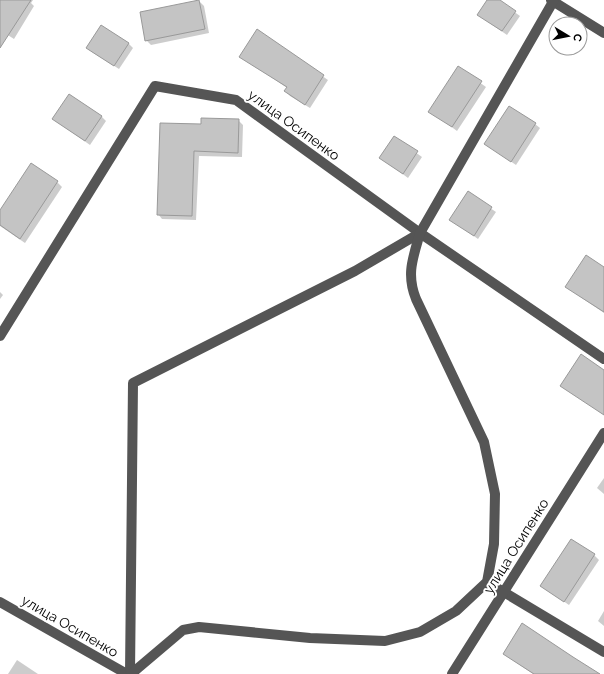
<svg xmlns="http://www.w3.org/2000/svg" width="604" height="674" font-family="Raleway,sans-serif">
<style>
.shadow{fill:#0003}
.building{fill:#c4c4c4;stroke:#999}
.lines{fill:none;stroke-linecap:round;stroke-linejoin:round}
.minor{stroke:#555;stroke-width:10}
.labels{text-anchor:middle;stroke-width:4;stroke-linejoin:round;paint-order:stroke}
.street-label{font-size:14px;fill:#000;stroke:#fff}
</style>
<rect width="100%" height="100%" fill="#fff"/>
<!-- shadow -->
<g class="shadow">
<path d="M0,0H33L31,3L34,6L14,39L0,30Z"/>
<path d="M488,0H498L520,16L507,35L478,15Z"/>
<path d="M199,1L204,6L209,33L151,45L146,40Z"/>
<path d="M257,31L328,80L310,108L290,96L286,91L287,88L241,56Z"/>
<path d="M128,43L133,48L119,69L92,52Z"/>
<path d="M458,67L486,87L457,131L430,111Z"/>
<path d="M101,116L106,121L90,145L53,119Z"/>
<path d="M238,120L243,125L242,157L199,156L196,220L162,219L158,214L202,125Z"/>
<path d="M535,124L540,128L516,165L485,144Z"/>
<path d="M394,137L422,157L408,178L381,158Z"/>
<path d="M57,182L62,187L25,243L0,226V212Z"/>
<path d="M468,193L496,212L478,239L451,220Z"/>
<path d="M604,268V313L566,287Z"/>
<path d="M0,292L3,295L0,299Z"/>
<path d="M604,371V415L562,386Z"/>
<path d="M604,478V494L597,488Z"/>
<path d="M594,555L599,560L569,605L541,586Z"/>
<path d="M604,611V626L598,621Z"/>
<path d="M504,654L598,674H533Z"/>
<path d="M17,660L38,674H8Z"/>
</g>
<!-- building -->
<g class="building">
<path d="M0,0H31L0,48Z"/>
<path d="M199,0L205,29L145,41L140,12Z"/>
<path d="M487,0H500L516,11L502,31L477,15Z"/>
<path d="M101,25L129,43L114,66L86,48Z"/>
<path d="M257,29L324,75L305,105L284,91L287,87L239,57Z"/>
<path d="M458,66L482,81L452,127L428,112Z"/>
<path d="M69,94L102,116L85,141L52,119Z"/>
<path d="M509,106L536,123L511,162L484,144Z"/>
<path d="M201,118L239,119L238,153L194,151L192,216L157,215L160,123L201,124Z"/>
<path d="M394,136L418,151L403,174L379,158Z"/>
<path d="M31,163L58,181L20,239L0,225V210Z"/>
<path d="M468,191L492,207L474,236L449,220Z"/>
<path d="M586,255L604,267V312L565,287Z"/>
<path d="M581,354L604,370V415L560,386Z"/>
<path d="M571,539L595,554L564,602L540,586Z"/>
<path d="M522,623L573,657L600,674H534L503,654Z"/>
</g>
<g class="lines">
<!-- minor -->
<g class="minor">
<path d="M551,0L604,33"/>
<path d="M0,336L155,86L236,100L420,233L604,359"/>
<path d="M487,582L604,652"/>
<path d="M0,602L127,674"/>
<path d="M130,674L133,383L355,271L420,233"/>
<path d="M131,674L183,630L199,627L310,638L385,641L420,632L456,611L487,582L494,544L495,494L484,442L416,299C406,274 413,258 420,233L554,0"/>
<path d="M452,674L604,433"/>
</g>
</g>
<g class="labels">
<!-- street labels -->
<g class="street-label">
<text transform="translate(294 125) rotate(36)" y="5">улица Осипенко</text>
<text transform="translate(516 546) rotate(-58)" y="5">улица Осипенко</text>
<text transform="translate(70 626) rotate(30)" y="5">улица Осипенко</text>
</g>
</g>
<!-- north arrow -->
<g transform="translate(568 36) rotate(100)"><circle r="19" fill="#ffffff" stroke="#999999"/>
<path d="M0-3L7 15L0 10L-7 15Z" fill="#000000"/>
<text y="-6" font-size="11" font-weight="bold" text-anchor="middle" fill="#000000">С</text>
</g>
</svg>
